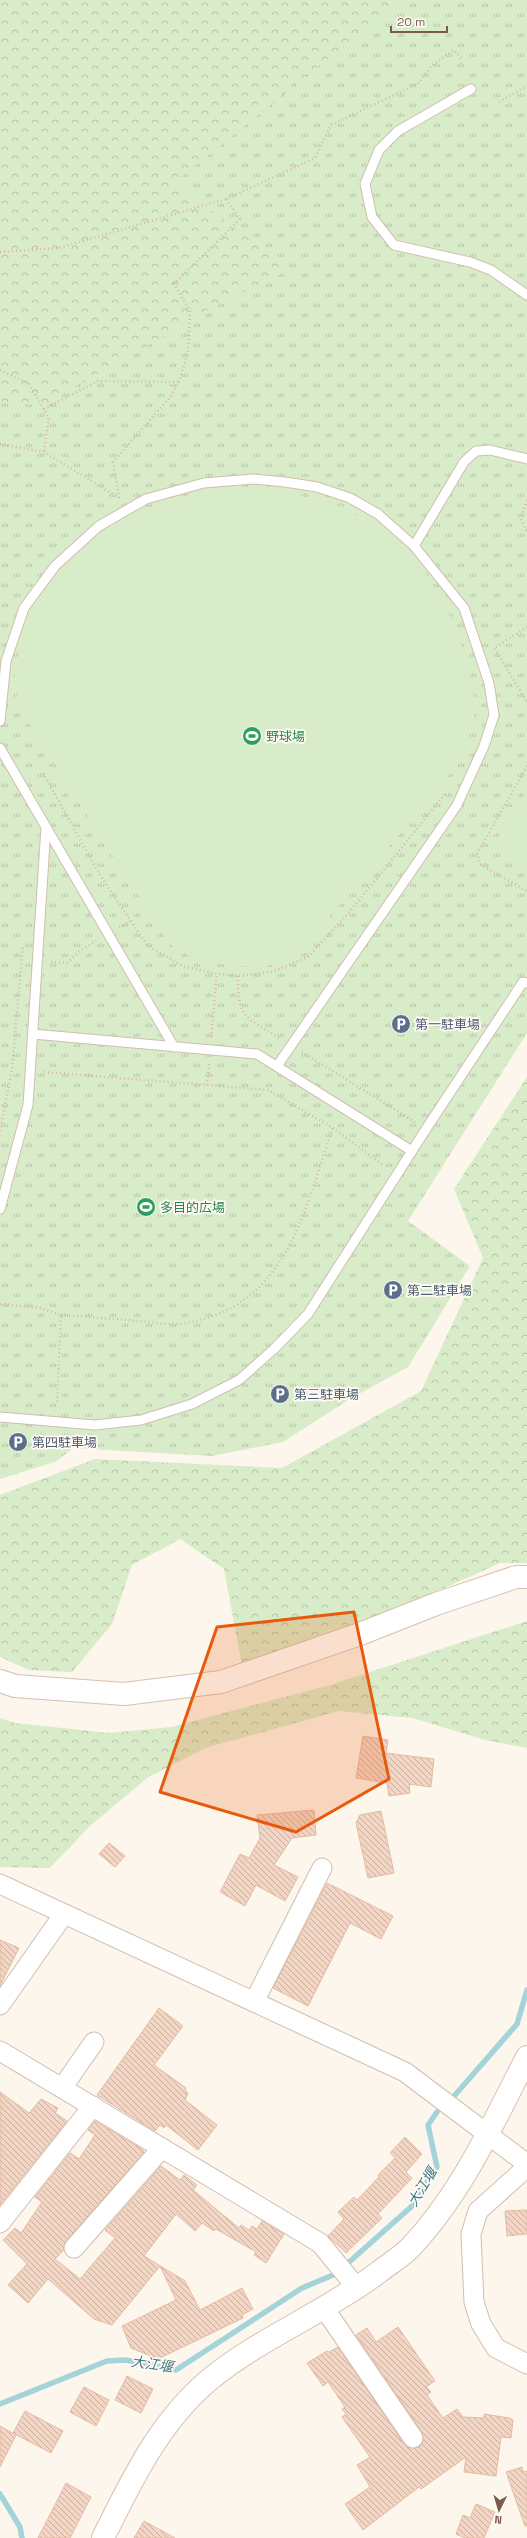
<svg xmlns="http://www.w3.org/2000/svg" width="527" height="2538" font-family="'Space Grotesk','Noto Sans JP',sans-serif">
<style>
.forest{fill:url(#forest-crowns)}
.park{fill:url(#park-tufts)}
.pitch{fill:#d8ecc9}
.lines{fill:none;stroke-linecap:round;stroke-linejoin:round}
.stream{stroke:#a5d3da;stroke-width:5.5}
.building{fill:url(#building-back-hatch);stroke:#e6bba3}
.lane-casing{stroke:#d1beb0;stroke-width:11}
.street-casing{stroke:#d1beb0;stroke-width:21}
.secondary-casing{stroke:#d6c0b0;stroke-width:24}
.path{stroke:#d9b8a5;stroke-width:2.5;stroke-dasharray:1 3;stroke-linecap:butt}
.lane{stroke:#fff;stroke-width:9}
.street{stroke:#fff;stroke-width:19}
.secondary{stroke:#fff;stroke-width:22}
.marked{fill:#e8590c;fill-opacity:0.2;stroke:#e8590c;stroke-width:3;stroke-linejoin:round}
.labels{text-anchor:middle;stroke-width:3.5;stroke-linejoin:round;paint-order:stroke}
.leisure-label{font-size:13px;fill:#27864d;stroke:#fffaf3;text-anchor:start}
.service-label{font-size:13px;fill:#4e5e75;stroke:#fffaf3;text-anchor:start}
.water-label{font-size:14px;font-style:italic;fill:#437c86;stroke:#fffaf3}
</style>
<defs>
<pattern id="forest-crowns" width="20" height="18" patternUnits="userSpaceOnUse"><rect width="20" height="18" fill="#d8ecc9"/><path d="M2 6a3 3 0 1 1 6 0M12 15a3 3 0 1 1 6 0" fill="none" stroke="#b4c2a5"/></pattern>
<pattern id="park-tufts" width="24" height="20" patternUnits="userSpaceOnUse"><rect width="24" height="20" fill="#d8ecc9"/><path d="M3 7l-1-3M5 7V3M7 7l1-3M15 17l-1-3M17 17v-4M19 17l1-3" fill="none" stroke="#b4c2a5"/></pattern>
<pattern id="building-back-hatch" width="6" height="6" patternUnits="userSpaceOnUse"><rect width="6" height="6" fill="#f3d5c3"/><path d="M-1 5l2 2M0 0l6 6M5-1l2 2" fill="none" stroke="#cab0a1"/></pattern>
</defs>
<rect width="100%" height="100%" fill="#fdf6ec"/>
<!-- forest -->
<g class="forest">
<path d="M0,0H527L362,229L0,439Z"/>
<path d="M527,1077V1563H500L371,1621L242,1666L224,1569L180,1539L132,1565L112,1624L72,1672L29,1670L0,1657V1495L95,1459L282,1468L421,1391L483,1258L454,1189Z"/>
<path d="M527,1621V1748L485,1740L412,1718L339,1711L205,1748L147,1778L89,1827L50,1868L0,1867V1718L15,1723L109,1733L171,1727L330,1685Z"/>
</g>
<!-- park -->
<path class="park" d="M407,0H527V1033L408,1221L470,1266L408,1367L348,1400L283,1442L212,1456L73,1448L57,1461L0,1479V401L42,406L213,307L289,270L175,182L391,8Z"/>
<!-- pitch -->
<g class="pitch">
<path d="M224,489L277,490L344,507L395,542L429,578L452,620L469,669L476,710L460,762L298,954L263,968L199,962L168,943L18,705L14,670L25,626L45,586L78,553L114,522L174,498Z"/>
<path d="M527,790V866L493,846Z"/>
</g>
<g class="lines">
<!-- stream -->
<g class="stream">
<path d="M455,2095L517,2024L527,1990"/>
<path d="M348,2263L411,2207L437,2167L428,2125L437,2112"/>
<path d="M0,2404L107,2361L126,2360L176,2370L302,2288L333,2275"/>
<path d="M0,2494L20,2527L22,2538"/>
</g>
</g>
<!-- building -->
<g class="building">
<path d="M363,1736L388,1740L386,1753L434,1759L431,1787L409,1784L410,1793L389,1796L387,1783L356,1778Z"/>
<path d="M314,1810L316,1835L292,1838L274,1865L298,1877L285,1901L256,1885L245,1906L220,1892L240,1854L249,1858L260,1838L257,1815Z"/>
<path d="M381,1811L394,1873L368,1878L356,1823L360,1815Z"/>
<path d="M109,1843L125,1856L115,1867L99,1854Z"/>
<path d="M327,1883L393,1916L381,1939L350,1923L308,2006L273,1988Z"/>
<path d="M0,1940L19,1948L0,1986Z"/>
<path d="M159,2008L183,2026L154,2065L186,2088L185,2090L188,2093L185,2100L217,2125L198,2150L166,2125L164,2128L160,2125L155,2131L97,2095Z"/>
<path d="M0,2092L29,2113L41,2099L58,2108L55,2113L67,2121L0,2205Z"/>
<path d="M95,2121L142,2149L144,2152L66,2241L63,2251L55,2259L80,2279L115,2238L105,2230L161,2166L180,2180L184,2175L197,2185L193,2190L239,2228L241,2225L249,2230L252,2226L257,2229L262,2221L284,2234L266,2263L254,2255L256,2252L216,2229L214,2231L202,2223L195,2231L176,2214L144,2256L185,2281L200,2310L242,2288L253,2309L242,2315L243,2318L158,2359L131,2348L122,2326L176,2300L160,2266L112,2325L94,2319L48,2279L28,2303L8,2285L27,2264L3,2240L15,2228L21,2233L42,2202L35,2197L70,2153L79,2159L95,2135L88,2130Z"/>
<path d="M405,2137L422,2154L406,2172L412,2178L378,2214L382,2218L346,2253L328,2236L344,2219L338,2212L354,2197L357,2200L379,2177L378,2175L395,2158L390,2153Z"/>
<path d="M527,2210V2234L507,2236L505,2211Z"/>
<path d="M398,2327L435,2381L426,2387L431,2392L427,2395L443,2418L457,2409L463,2417L484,2418V2414L509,2418L513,2420L511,2438L501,2437L496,2476L464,2472L466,2457L421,2489L419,2487L363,2530L345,2504L370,2487L357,2465L370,2457L342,2417L346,2414L342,2409L345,2407L328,2382L323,2386L307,2363L327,2351L329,2352L338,2347L404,2444L409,2448L419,2447L423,2442L422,2432L356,2335L367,2328L376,2342Z"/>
<path d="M127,2376L153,2389L141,2413L115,2400Z"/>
<path d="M84,2387L109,2400L96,2426L70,2412Z"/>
<path d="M25,2411L63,2431L51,2453L13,2433Z"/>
<path d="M0,2426L16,2435L0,2467Z"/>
<path d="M522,2467L523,2472L527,2471V2526H525L506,2472Z"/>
<path d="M66,2483L91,2497L70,2538H38Z"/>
<path d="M476,2504L495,2512L484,2538H465L456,2534L463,2515L470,2518Z"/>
<path d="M144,2521L175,2538H134Z"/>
</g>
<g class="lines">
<!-- lane casing -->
<g class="lane-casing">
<g id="lane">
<path d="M471,89L398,131L379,150L365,184L372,217L394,245L470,262L491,270L527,295"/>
<path d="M414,546L464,462L476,451L490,450L527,459"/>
<path d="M0,721L6,661L24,608L55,566L99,526L146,499L204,483L253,479L285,482L317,487L350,498L378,514L414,546L464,608L489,683L494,715L484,746L457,805L277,1066"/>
<path d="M0,748L174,1047"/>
<path d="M33,1034L257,1054L412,1151"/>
<path d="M0,1209L28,1105L46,827"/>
<path d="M0,1417L95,1425L141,1420L192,1404L239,1380L274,1349L308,1314L426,1129L523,982L527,983"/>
</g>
</g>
<!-- street casing -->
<g class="street-casing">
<g id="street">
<path d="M0,1884L405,2072L527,2164"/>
<path d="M254,2002L322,1868"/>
<path d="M0,2005L64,1914"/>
<path d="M0,2051L320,2243L357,2288"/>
<path d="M62,2088L94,2042"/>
<path d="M527,2167L478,2211L471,2234L474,2302L481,2324L496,2348L527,2364"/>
<path d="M0,2223L93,2106"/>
<path d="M74,2248L162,2148"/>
<path d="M324,2308L413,2438"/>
</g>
</g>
<!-- secondary casing -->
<g class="secondary-casing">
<g id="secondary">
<path d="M0,1681L15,1686L124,1694L221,1682L360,1634L436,1604L516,1577H527"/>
<path d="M103,2538C131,2481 160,2421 209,2380C260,2338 326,2312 379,2272C389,2264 401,2257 410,2248C462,2193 493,2123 527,2057"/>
</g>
</g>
<!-- path -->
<g class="path">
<path d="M499,102L527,86"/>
<path d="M0,252L59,248L226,199L315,158L331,125L419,83L432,65L454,50L462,59"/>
<path d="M0,370L29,384L49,418L44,452"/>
<path d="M44,409L98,381L178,382"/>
<path d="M0,444L44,452L119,498"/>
<path d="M119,498L113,462L171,396L179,382L188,352L190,311L174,284L240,219L226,199"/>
<path d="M527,500L521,519L527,533"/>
<path d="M527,627L494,648L527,702"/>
<path d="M527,766L477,854L480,864L527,891"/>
<path d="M43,773L100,875L147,945L183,966L217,974L238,976L272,972L308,957L352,909L445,794"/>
<path d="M119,927L131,921"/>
<path d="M51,962L67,963L80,951L96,941"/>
<path d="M238,976C237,1018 246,1017 279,1038"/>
<path d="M211,1037L217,974"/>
<path d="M302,1052L415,1122"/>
<path d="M44,1072L268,1090L333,1128L384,1166"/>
<path d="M207,1085L209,1064"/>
<path d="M0,1131L12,1069L23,945"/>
<path d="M0,1304L41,1308L61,1315L57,1404"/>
<path d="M61,1315C88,1317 114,1319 140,1321C152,1322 167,1325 179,1324C287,1310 302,1215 333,1128"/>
</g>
<!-- lane -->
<use href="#lane" class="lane"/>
<!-- street -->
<use href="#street" class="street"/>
<!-- secondary -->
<use href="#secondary" class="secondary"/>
</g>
<!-- marked area -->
<path class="marked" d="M354,1612L389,1779L296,1832L160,1792L217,1627Z"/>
<!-- icons -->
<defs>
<g id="stadium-disc" transform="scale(1)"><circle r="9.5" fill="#2e9e5b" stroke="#fffaf3"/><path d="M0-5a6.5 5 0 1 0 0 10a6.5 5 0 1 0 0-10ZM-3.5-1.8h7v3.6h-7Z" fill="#fff"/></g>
<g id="parking-disc" transform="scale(1)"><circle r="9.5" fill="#5c6f8a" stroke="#fffaf3"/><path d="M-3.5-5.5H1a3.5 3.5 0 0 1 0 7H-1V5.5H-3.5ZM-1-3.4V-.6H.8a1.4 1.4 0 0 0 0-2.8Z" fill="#fff"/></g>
</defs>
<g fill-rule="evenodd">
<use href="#stadium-disc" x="252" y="736"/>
<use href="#parking-disc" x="401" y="1024"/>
<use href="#stadium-disc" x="146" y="1207"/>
<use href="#parking-disc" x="393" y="1290"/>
<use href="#parking-disc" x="280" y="1394"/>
<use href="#parking-disc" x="18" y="1442"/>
</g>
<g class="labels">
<!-- leisure labels -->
<g class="leisure-label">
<text x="266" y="741">野球場</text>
<text x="160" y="1212">多目的広場</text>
</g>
<!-- service labels -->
<g class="service-label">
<text x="415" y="1029">第一駐車場</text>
<text x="407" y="1295">第二駐車場</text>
<text x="294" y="1399">第三駐車場</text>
<text x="32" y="1447">第四駐車場</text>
</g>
<!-- water labels -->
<g class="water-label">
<text transform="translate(422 2187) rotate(-59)" y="5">大江堰</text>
<text transform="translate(152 2364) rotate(8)" y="5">大江堰</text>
</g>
</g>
<!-- north arrow -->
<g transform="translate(499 2510) rotate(185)" stroke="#fffaf3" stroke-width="3" paint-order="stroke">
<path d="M0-3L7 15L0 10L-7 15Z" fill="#7a5c4d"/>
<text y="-6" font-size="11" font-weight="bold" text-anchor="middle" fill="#7a5c4d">N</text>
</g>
<!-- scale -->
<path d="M391 26v6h56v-6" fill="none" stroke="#7a5c4d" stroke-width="2"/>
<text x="397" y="26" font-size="12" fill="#7a5c4d" stroke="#fffaf3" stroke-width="3" paint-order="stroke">20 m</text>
</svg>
